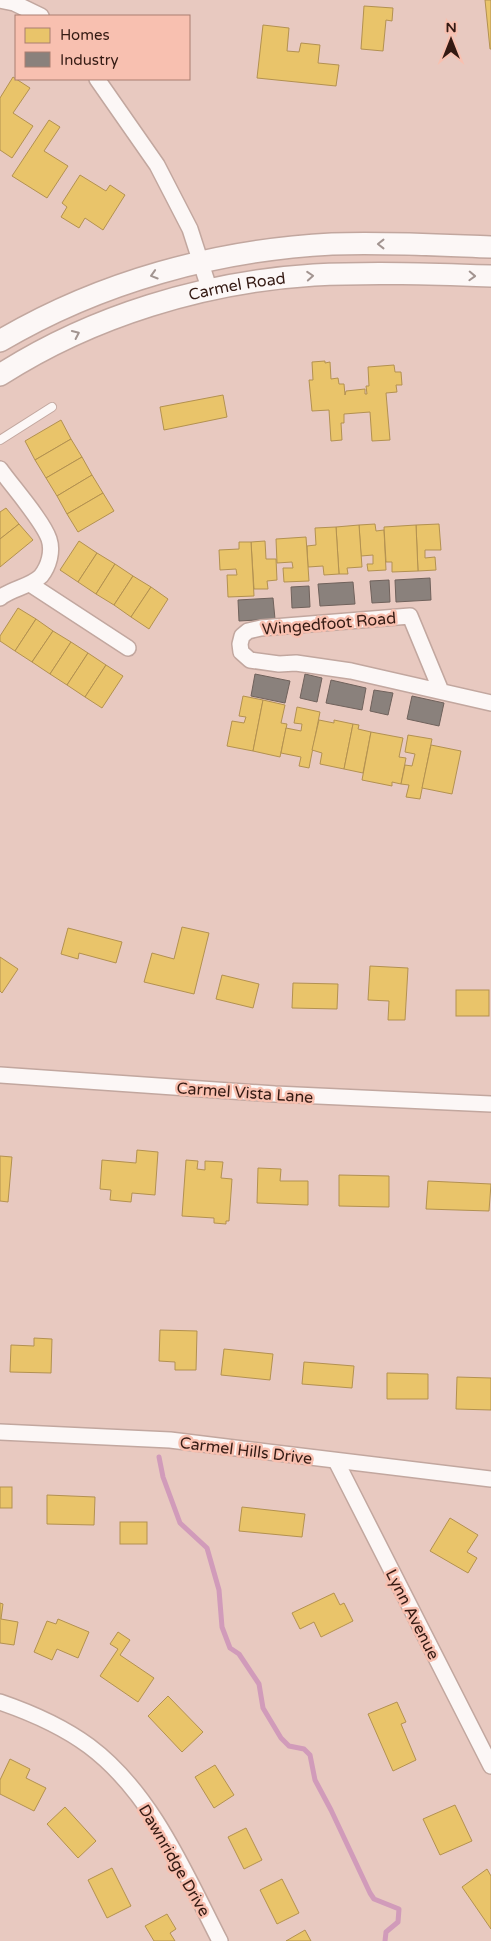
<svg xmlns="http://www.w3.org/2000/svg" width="491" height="1941" font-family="'Varela Round',sans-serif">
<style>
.homes{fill:#e9c46a;stroke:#b39150}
.industry{fill:#8a817c;stroke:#70625c}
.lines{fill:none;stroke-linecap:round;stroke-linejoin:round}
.stream{stroke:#d19bba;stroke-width:5}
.lane-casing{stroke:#c2a79f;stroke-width:10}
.street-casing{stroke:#c2a79f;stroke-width:18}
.secondary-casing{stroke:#c2a79f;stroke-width:24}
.lane{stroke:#fcf7f6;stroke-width:8}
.street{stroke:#fcf7f6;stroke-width:15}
.secondary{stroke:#fcf7f6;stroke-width:21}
.oneway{stroke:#a29490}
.labels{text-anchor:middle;stroke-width:5;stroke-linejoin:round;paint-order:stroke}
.street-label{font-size:16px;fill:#341a13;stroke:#f8c0b0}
</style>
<rect width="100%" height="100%" fill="#e8c9c0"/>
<!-- homes -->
<g class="homes">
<path d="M485,0H491V49H490Z"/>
<path d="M364,6L393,8L392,21L386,20L383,51L361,49Z"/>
<path d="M263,25L289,28L287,51L299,52L301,43L320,45L318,63L339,65L336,86L257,78Z"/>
<path d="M13,77L30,88L13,113L33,126L12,158L0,150V98Z"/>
<path d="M49,120L60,127L44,151L68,166L47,198L12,176Z"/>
<path d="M80,175L106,191L110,185L125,195L103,230L85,218L79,228L61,217L67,207L62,203Z"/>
<path d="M325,361V363L330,362L331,379L338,378L339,384H344L345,395L346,391L365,389V394H367L366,386H369L368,367L394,365L395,372H401L402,385H396L397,392L386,393L390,440L372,441L370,412L344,414V423H341L342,440L331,441L329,410L312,411L309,380H313L312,362Z"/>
<path d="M223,395L227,417L164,430L160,407Z"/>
<path d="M61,420L71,439L35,460L25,441Z"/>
<path d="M71,439L82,457L46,478L35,460Z"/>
<path d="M82,457L92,475L57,496L46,478Z"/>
<path d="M92,475L103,493L67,514L57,496Z"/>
<path d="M103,493L114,511L78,532L67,514Z"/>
<path d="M6,508L19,524L0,539V512Z"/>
<path d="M19,524L33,540L0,567V539Z"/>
<path d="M375,524L376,531L384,530L386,570L368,571L367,564H373V555L361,556L359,525Z"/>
<path d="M439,524L441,550H425V558L435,557L436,570L418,571L416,525Z"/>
<path d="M359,525L362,567L347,568L348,574H339L336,527Z"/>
<path d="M416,525L418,571L392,572V562H386L384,527Z"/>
<path d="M336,527L339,574L324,575L323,566L308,567L307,546L316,545L315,528Z"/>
<path d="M306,537L309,581L284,582L283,568H293L292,562L277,563L276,539Z"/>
<path d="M79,541L97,553L78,582L60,570Z"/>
<path d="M265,541L266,559H276L277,580L267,581L268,589H254L251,542Z"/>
<path d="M239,542H251L254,596L228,597L227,575H237L236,569L220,570L219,550L239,549Z"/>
<path d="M97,553L115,564L96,594L78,582Z"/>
<path d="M115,564L133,576L114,605L96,594Z"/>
<path d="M133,576L151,587L131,617L114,605Z"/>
<path d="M151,587L168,599L149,629L131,617Z"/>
<path d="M18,608L36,619L15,651L0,641V636Z"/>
<path d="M36,619L53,631L32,662L15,651Z"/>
<path d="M53,631L71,642L50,674L32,662Z"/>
<path d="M71,642L88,653L67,685L50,674Z"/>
<path d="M88,653L106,665L85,697L67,685Z"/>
<path d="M106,665L123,676L102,708L85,697Z"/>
<path d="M243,696L263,700L253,751L227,746L232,721L244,723L246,717L239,716Z"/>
<path d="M263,700L285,705L281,723L287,724L280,757L253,751Z"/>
<path d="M297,707L320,712L309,768L299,766L301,757L281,753L286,728L301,731L302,724L294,723Z"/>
<path d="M319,720L334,723V720L353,724L344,769L320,764L322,753L312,750Z"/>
<path d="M353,724L359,725L358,729L371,732L363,773L344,769Z"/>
<path d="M371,732L403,738L399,757L406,758L401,784L392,782V786L362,780Z"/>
<path d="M408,735L432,739L420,799L406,797L409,785L401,784L405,765L412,766L415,754L405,752Z"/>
<path d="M431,745L461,751L452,794L422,788Z"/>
<path d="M182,927L209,933L194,994L144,982L152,953L174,959Z"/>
<path d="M68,928L122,942L116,963L79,953L78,959L61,954Z"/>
<path d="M0,957L18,969L2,993L0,991Z"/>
<path d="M370,966L408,968L405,1020H388L389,1001L368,1000Z"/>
<path d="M222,975L259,984L253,1008L216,999Z"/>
<path d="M293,983L338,984L337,1009L292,1008Z"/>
<rect x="456" y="990" width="33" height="26"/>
<path d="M137,1150L158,1152L155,1195L132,1193L131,1202L110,1200L111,1190L100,1189L102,1160L136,1163Z"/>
<path d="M0,1156L12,1157L8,1202L0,1201Z"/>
<path d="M186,1160L198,1161L197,1169L205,1170V1161L223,1162L221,1178L232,1179L229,1221H226V1224L214,1223V1218L182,1216Z"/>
<path d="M258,1168L281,1169L280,1181H308V1205L257,1203Z"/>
<path d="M339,1175L389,1176V1207L339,1206Z"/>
<path d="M428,1181L491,1184L489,1211L426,1209Z"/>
<path d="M160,1330L197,1331L196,1370H175V1362L159,1361Z"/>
<path d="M34,1338L52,1339L51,1373L10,1372L11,1345L34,1346Z"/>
<path d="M224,1349L273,1354L270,1380L221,1375Z"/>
<path d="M304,1362L354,1366L352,1388L302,1384Z"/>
<path d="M387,1373L428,1374V1399H387Z"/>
<path d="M457,1377L491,1378V1410L456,1409Z"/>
<rect x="0" y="1487" width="12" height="21"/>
<path d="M47,1495L95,1497L94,1525L47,1524Z"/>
<path d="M242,1507L305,1514L302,1537L239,1531Z"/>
<path d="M450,1518L478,1535L467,1552L477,1558L468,1573L430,1551Z"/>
<rect x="120" y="1522" width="27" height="22"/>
<path d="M334,1593L340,1605L344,1603L353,1621L321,1637L314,1622L300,1629L292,1613Z"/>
<path d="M0,1603L3,1604L1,1619L18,1622L14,1645L0,1643Z"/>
<path d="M58,1619L89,1632L78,1658L57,1649L52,1660L34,1652L47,1621L56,1624Z"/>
<path d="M118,1632L130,1640L120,1655L154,1678L138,1702L100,1676L118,1649L110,1644Z"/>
<path d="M168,1696L203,1732L182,1752L148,1716Z"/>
<path d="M397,1702L406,1722L401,1724L416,1760L393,1771L368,1714Z"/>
<path d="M10,1759L30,1769L26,1778L46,1788L34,1811L0,1794V1780Z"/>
<path d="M215,1765L234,1795L214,1808L195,1777Z"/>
<path d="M455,1805L472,1841L440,1855L423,1819Z"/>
<path d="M65,1807L96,1841L78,1858L47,1824Z"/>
<path d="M246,1828L262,1860L244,1869L228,1837Z"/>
<path d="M112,1868L131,1906L107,1918L88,1880Z"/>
<path d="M487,1869L491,1876V1929L462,1887Z"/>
<path d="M282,1879L299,1913L277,1924L260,1890Z"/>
<path d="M167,1914L176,1929L170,1933L175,1941H154L145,1926Z"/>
<path d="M305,1930L311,1941H286Z"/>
</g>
<!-- industry -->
<g class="industry">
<path d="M430,578L431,600L396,602L395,580Z"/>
<path d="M389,580L390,602L372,603L370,581Z"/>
<path d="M353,582L355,604L320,606L318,584Z"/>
<path d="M309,586L310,607L292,608L291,587Z"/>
<path d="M273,598L275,619L239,621L238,600Z"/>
<path d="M255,674L290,681L285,703L251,696Z"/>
<path d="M305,674L322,678L317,702L300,698Z"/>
<path d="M331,680L366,688L362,710L326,703Z"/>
<path d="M374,690L393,693L388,715L370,711Z"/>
<path d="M412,696L444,703L439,726L407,719Z"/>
</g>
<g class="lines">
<!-- stream -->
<path class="stream" d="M159,1457L163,1477L180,1523L207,1548L219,1590L222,1627L230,1648L239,1654L259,1684L263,1708L281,1738L289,1746L304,1749L310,1755L315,1780L331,1810L370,1893L374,1899L399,1909L398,1922L386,1932L385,1941"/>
<!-- lane casing -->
<g class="lane-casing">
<path id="lane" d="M0,440L52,407"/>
</g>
<!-- street casing -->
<g class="street-casing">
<g id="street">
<path d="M0,0L14,3L41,16"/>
<path d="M97,79L157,165L190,229L210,291"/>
<path d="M0,469C12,486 43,521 49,539C53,551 49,566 41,576C30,587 12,588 0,598"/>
<path d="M30,584L128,648"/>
<path d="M441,691L410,616L261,628L248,631L242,636L240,644L241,652L250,660L279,664L296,663L351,671L491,703"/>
<path d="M0,1075L275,1094L491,1104"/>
<path d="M0,1432L170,1440L491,1479"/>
<path d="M336,1461L491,1766"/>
<path d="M0,1702C32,1713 62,1726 89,1746C152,1793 185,1873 220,1941"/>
</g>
</g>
<!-- secondary casing -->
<g class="secondary-casing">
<g id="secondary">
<path d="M0,341C100,282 216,250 332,244C385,242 438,245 491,247"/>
<path id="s1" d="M0,375C92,316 204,282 314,275C373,272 432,274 491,276"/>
</g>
</g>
<!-- lane -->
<use href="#lane" class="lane"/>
<!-- street -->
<use href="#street" class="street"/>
<!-- secondary -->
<use href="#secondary" class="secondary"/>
</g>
<!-- one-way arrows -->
<defs><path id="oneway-chevron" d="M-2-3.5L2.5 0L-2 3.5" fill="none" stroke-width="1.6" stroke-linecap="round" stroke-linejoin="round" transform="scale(1.25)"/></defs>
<g class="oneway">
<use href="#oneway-chevron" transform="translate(381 244) rotate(180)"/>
<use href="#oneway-chevron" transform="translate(154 275) rotate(163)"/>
<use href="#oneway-chevron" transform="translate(310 276) rotate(-4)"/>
<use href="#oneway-chevron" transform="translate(472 276) rotate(2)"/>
<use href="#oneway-chevron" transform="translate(76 334) rotate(-25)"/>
</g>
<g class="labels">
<!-- street labels -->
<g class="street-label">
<text dy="6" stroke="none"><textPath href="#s1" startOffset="255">Carmel Road</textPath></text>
<text transform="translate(329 623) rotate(-5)" y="6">Wingedfoot Road</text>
<text transform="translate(245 1092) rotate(4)" y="6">Carmel Vista Lane</text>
<text transform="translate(246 1450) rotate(7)" y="6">Carmel Hills Drive</text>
<text transform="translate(413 1614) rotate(63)" y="6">Lynn Avenue</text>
<text transform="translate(175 1860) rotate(60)" y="6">Dawnridge Drive</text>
</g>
</g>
<!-- legend -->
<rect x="15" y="15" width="175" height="65" fill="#f8c0b0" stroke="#aa7e71"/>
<rect x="25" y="28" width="25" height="15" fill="#e9c46a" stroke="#aa7e71"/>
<text x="60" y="40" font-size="15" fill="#341a13">Homes</text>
<rect x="25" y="52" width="25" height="15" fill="#8a817c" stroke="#aa7e71"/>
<text x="60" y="65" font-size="15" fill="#341a13">Industry</text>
<!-- north arrow -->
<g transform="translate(451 40)" stroke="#f8c0b0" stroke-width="4" paint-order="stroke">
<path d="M0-4L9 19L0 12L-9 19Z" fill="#341a13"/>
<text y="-8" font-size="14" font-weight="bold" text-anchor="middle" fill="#341a13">N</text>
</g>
</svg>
